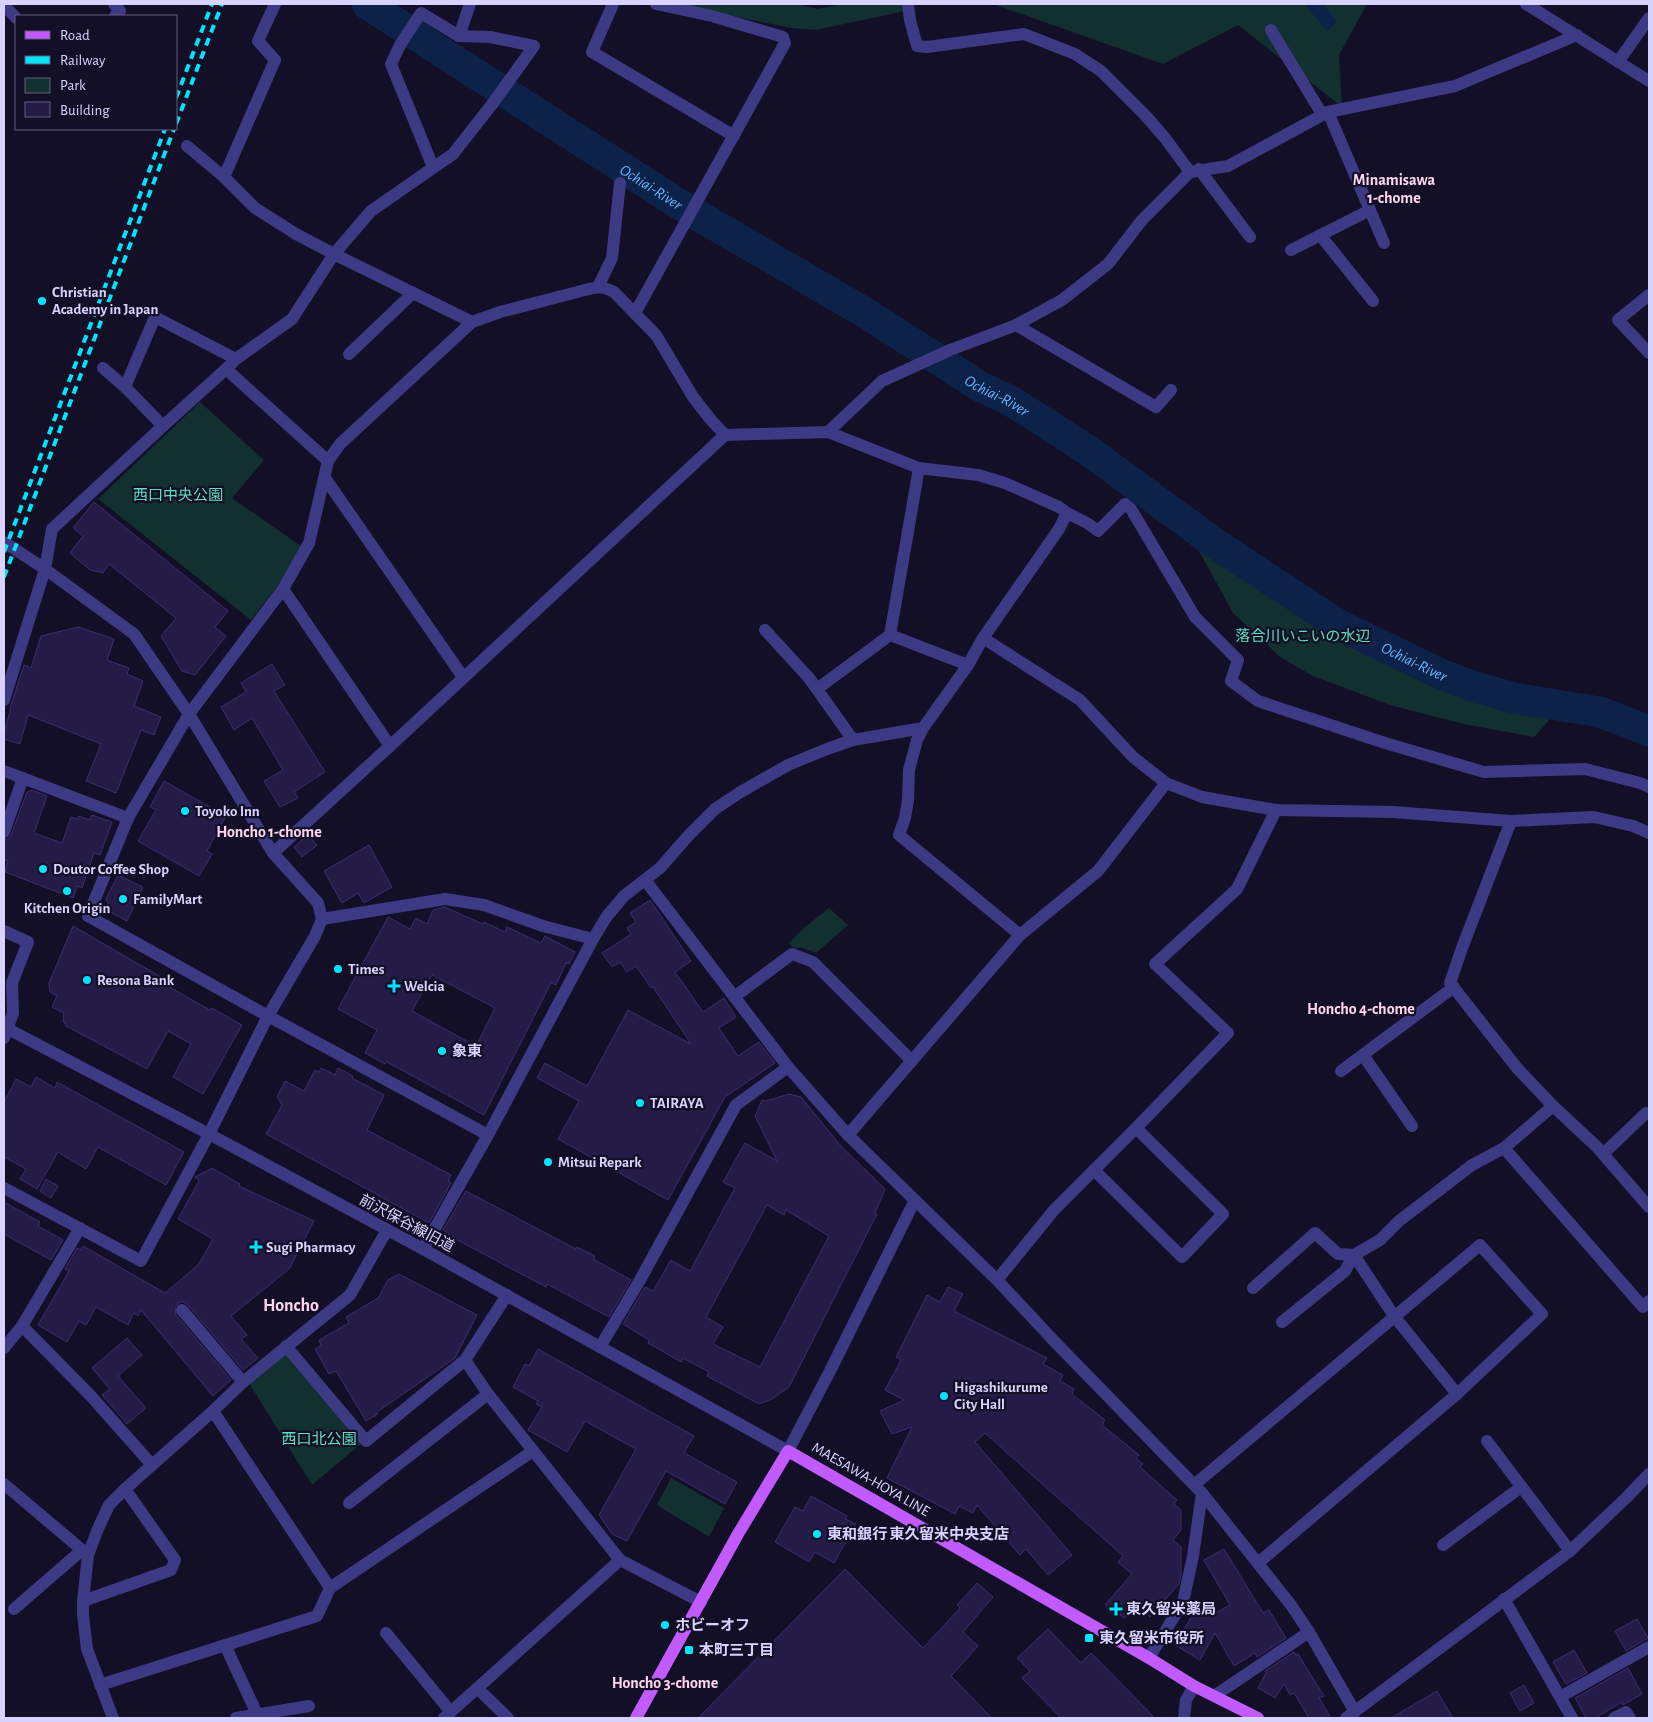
<svg xmlns="http://www.w3.org/2000/svg" width="1653" height="1722" font-family="'Alegreya Sans','Noto Sans JP',sans-serif">
<style>
.green{fill:#12302f}
.water{fill:#0c2248}
.lines{fill:none;stroke-linecap:round;stroke-linejoin:round}
.river{stroke:#0c2248;stroke-width:31}
.building{fill:#241b47;stroke:#3b2d73;fill-rule:evenodd}
.minor{stroke:#3d3a85;stroke-width:12}
.major{stroke:#c25bff;stroke-width:12}
.rail{stroke:#00e5ff;stroke-width:4;stroke-dasharray:8 6;stroke-linecap:butt}
.poi-dot{fill:#00e5ff;stroke:#130f26;stroke-width:2}
.labels{text-anchor:middle;stroke-width:4.5;stroke-linejoin:round;paint-order:stroke}
.poi-label{font-size:15px;font-weight:bold;fill:#d9d4ff;stroke:#130f26;text-anchor:start}
.park-label{font-size:15px;fill:#5fe0c0;stroke:#130f26}
.street-label{font-size:15px;fill:#d9d4ff;stroke:#130f26}
.neighbourhood-label{font-size:16px;font-weight:bold;fill:#ffd6f0;stroke:#130f26}
.water-label{font-size:16px;font-style:italic;fill:#62b6ff;stroke:#130f26}
.quarter-label{font-size:18px;font-weight:bold;fill:#ffd6f0;stroke:#130f26}
</style>
<rect width="100%" height="100%" fill="#130f26"/>
<!-- green -->
<g class="green">
<path d="M673,4H796L818,9L841,4H904L905,11L816,30L791,28Z"/>
<path d="M993,4H1367L1339,55L1342,107L1238,25L1163,64Z"/>
<path d="M200,402L264,460L232,498L301,546L278,585L251,620L98,499Z"/>
<path d="M1206,537L1339,625L1443,675L1514,698L1562,706L1534,737L1464,724L1390,705L1313,676L1280,657L1233,613L1198,549Z"/>
<path d="M829,908L848,925L816,953L801,947L795,949L789,943L805,927Z"/>
<path d="M288,1349L362,1443L312,1485L249,1383Z"/>
<path d="M671,1478L724,1508L709,1537L657,1505Z"/>
</g>
<!-- water -->
<path class="water" d="M1305,4H1323L1337,21L1327,32Z"/>
<g class="lines">
<!-- river -->
<path class="river" id="s1" d="M367,4L682,206L869,315L979,386L1011,401L1089,451L1213,542L1339,625L1443,675L1472,686L1514,698L1600,712L1649,731"/>
</g>
<!-- building -->
<g class="building">
<path d="M94,502L228,611L215,627L226,636L195,675L182,671L161,636L176,618L109,564L103,573L90,570L70,553L83,536L73,528Z"/>
<path d="M78,627L114,639L107,660L129,668L127,674L143,681L134,706L161,717L154,735L141,730L116,793L86,781L101,744L28,715L20,744L4,739V733L11,708H10L24,665L31,668L41,636Z"/>
<path d="M272,664L285,685L274,691L325,772L294,792L298,798L280,807L264,781L283,770L252,718L234,730L221,707L246,692L241,683Z"/>
<path d="M164,781L226,816L207,851L212,854L199,876L138,841L156,810L150,807Z"/>
<path d="M32,790L47,796L34,833L62,843L71,817L78,819L79,816L90,820L92,815L112,822L100,855L94,853L82,888L77,886L73,898L5,872L8,861L4,860V840L9,838L11,835L27,792Z"/>
<path d="M308,835L317,845L302,857L294,847Z"/>
<path d="M369,845L392,887L364,903L358,893L342,903L324,871Z"/>
<path d="M118,875L143,887L127,921L112,913L106,899Z"/>
<path d="M650,900L691,961L675,972L703,1012L724,998L736,1017L719,1028L738,1056L759,1042L775,1063L725,1097L668,1200L558,1139L579,1101L537,1078L545,1063L587,1086L628,1010L691,1044L653,987L651,988L636,966L627,972L620,962L612,967L602,953L631,934L627,928L636,922L630,913Z"/>
<path d="M445,907L483,924L484,922L505,932L507,927L541,943L545,936L575,952L569,964L566,963L556,985L551,983L484,1115L387,1062L385,1064L365,1053L377,1030L338,1009L388,917L410,929L416,918L427,924L433,910ZM432,975L495,1008L476,1046L412,1011Z"/>
<path d="M73,926L166,980L164,984L210,1010L212,1008L242,1025L203,1094L173,1077L191,1044L168,1031L147,1069L66,1026L63,1021L64,1013L52,1007L57,996L50,992L49,983Z"/>
<path d="M321,1068L335,1075L338,1068L353,1076L352,1078L384,1095L367,1130L451,1175L448,1181L451,1183L429,1223L266,1134L282,1105L277,1097L285,1081L304,1091L315,1070L319,1072Z"/>
<path d="M36,1077L55,1088L57,1082L184,1152L166,1185L98,1147L86,1169L58,1152L37,1189L20,1179L26,1169L4,1157V1102L16,1079L31,1087Z"/>
<path d="M789,1094L801,1097L840,1145L885,1189L875,1213L877,1214L789,1387L772,1399L759,1404L707,1376L709,1372L683,1358L681,1362L648,1343L649,1340L623,1324L645,1287L653,1291L671,1260L690,1271L735,1188L723,1182L745,1143L777,1161L755,1116L762,1100L766,1101ZM767,1205L784,1215L786,1210L829,1236L760,1367L713,1344L723,1327L706,1317Z"/>
<path d="M212,1168L240,1184L239,1186L314,1221L289,1269L231,1316L247,1335L241,1339L258,1358L243,1370L188,1305L184,1302H180L175,1307L176,1315L231,1380L213,1396L141,1310L138,1316L134,1313L128,1325L96,1307L86,1325L79,1321L67,1342L38,1325L69,1271L65,1269L77,1248L81,1250L83,1246L165,1293L198,1265L213,1239L178,1219L199,1181L195,1177Z"/>
<path d="M46,1179L58,1186L51,1198L40,1191Z"/>
<path d="M466,1191L576,1249L577,1247L595,1256L593,1259L631,1280L609,1317L547,1284L546,1287L448,1235L449,1234L443,1230Z"/>
<path d="M4,1202L40,1222L38,1226L63,1240L51,1260L4,1234Z"/>
<path d="M399,1274L477,1315L455,1358L377,1412L378,1414L366,1421L336,1371L329,1374L315,1349L321,1345L319,1340L349,1323L346,1317L378,1298L388,1280Z"/>
<path d="M948,1287L963,1294L954,1311L1047,1358L1043,1364L1063,1375L1060,1381L1074,1389L1072,1394L1105,1420L1102,1425L1139,1455L1136,1458L1143,1464L1140,1467L1177,1500L1174,1504L1181,1510V1530L1173,1540L1181,1547V1575L1179,1584L1150,1617L1136,1604L1125,1618L1105,1605L1132,1574L1118,1562L1123,1556L985,1433L975,1442L1072,1555L1048,1575L1026,1549L1020,1555L977,1505L973,1513L959,1506L955,1514L887,1478L912,1427L892,1434L880,1411L904,1400L885,1390L901,1360L896,1357L927,1295L940,1302Z"/>
<path d="M127,1338L142,1355L118,1376L146,1408L127,1424L102,1395L110,1389L92,1368Z"/>
<path d="M538,1349L694,1436L684,1453L737,1482L725,1504L666,1471L627,1541L612,1534L599,1515L636,1449L585,1421L567,1452L528,1430L542,1407L536,1404L538,1401L513,1387L525,1364L529,1366Z"/>
<path d="M811,1496L847,1516L845,1519L856,1524L834,1563L815,1552L809,1562L775,1542L795,1507L803,1511Z"/>
<path d="M1224,1549L1263,1613L1269,1610L1286,1638L1257,1657L1255,1653L1234,1666L1215,1633L1200,1660L1175,1645L1197,1607L1212,1615L1230,1605L1204,1560Z"/>
<path d="M845,1569L923,1648L960,1608L957,1605L977,1583L993,1597L963,1632L978,1646L951,1676L992,1718H698Z"/>
<path d="M1637,1619L1648,1638L1626,1651L1615,1631Z"/>
<path d="M1048,1629L1081,1663L1091,1653L1155,1718H1061L1022,1678L1030,1671L1017,1658Z"/>
<path d="M1574,1650L1587,1673L1566,1684L1553,1662Z"/>
<path d="M1294,1652L1296,1655L1298,1654L1324,1696L1319,1698L1331,1718H1309L1294,1693L1290,1695L1284,1684L1275,1698L1258,1688L1266,1673L1265,1671Z"/>
<path d="M1628,1668L1642,1694L1623,1705L1622,1702L1595,1718H1586L1575,1698Z"/>
<path d="M1524,1685L1534,1703L1520,1711L1510,1693Z"/>
<path d="M1437,1691L1453,1718H1391Z"/>
</g>
<g class="lines">
<!-- minor -->
<g class="minor">
<path d="M114,4L120,11L115,16"/>
<path d="M613,4L592,52L734,136"/>
<path d="M908,4L910,20L917,46L927,47L1024,34L1075,54L1101,71L1145,115L1165,138L1190,172"/>
<path d="M1526,4L1649,81"/>
<path d="M4,5L16,18"/>
<path d="M1271,30L1322,114"/>
<path d="M459,36L470,4"/>
<path d="M1618,62L1649,18"/>
<path d="M1328,112L1384,243"/>
<path d="M187,146L224,177L255,208L296,234L334,254L472,322"/>
<path d="M1199,169L1250,237"/>
<path d="M224,177L275,60L258,41L275,4"/>
<path d="M1320,235L1373,301"/>
<path d="M1291,250L1370,210"/>
<path d="M598,287L612,258L620,183"/>
<path d="M1649,295L1618,320L1649,353"/>
<path d="M635,313L785,43L783,37L712,16L656,4"/>
<path d="M1016,325L1156,407L1171,390"/>
<path d="M349,354L413,293"/>
<path d="M103,368L125,387"/>
<path d="M226,369L236,359L292,319L334,254L371,211L453,154L493,103L534,46L490,37L459,36L421,13L400,45L391,64L433,167"/>
<path d="M163,426L125,387L155,317L236,359"/>
<path d="M828,432L882,381L950,350L1016,325L1062,300L1108,264L1142,220L1190,172L1228,166L1328,112L1455,86L1577,35"/>
<path d="M325,478L463,677"/>
<path d="M1067,513L1087,523L1098,531L1125,504L1131,509L1195,617L1238,660L1231,681L1258,701L1385,743L1484,772L1585,769L1640,783L1649,787"/>
<path d="M4,542L45,569L134,634L189,714L273,853L318,903L322,919L315,936L268,1016L209,1134L141,1261L4,1188"/>
<path d="M283,589L390,746"/>
<path d="M765,630L809,678L853,740"/>
<path d="M890,635L968,665"/>
<path d="M983,638L1080,700L1133,757L1166,783L1202,797L1276,810L1393,812L1511,821L1594,817L1633,826L1649,833"/>
<path d="M817,689L890,635L919,468"/>
<path d="M4,700L45,569L52,529L163,426L226,369L328,461"/>
<path d="M923,728L917,740L909,770L908,800L905,818L899,835L1020,935"/>
<path d="M4,771L128,818"/>
<path d="M1511,821L1462,948L1450,983L1517,1068L1553,1106"/>
<path d="M4,832L23,778"/>
<path d="M273,853L390,746L725,435L828,432L919,468L978,475L1005,483L1059,507L1067,513L1059,529L983,638L968,665L923,728L853,740L827,749L788,765L739,793L715,809L689,835L660,868L624,896L607,916L593,939L488,1135L423,1249"/>
<path d="M645,880L788,1067L848,1135L997,1280L1055,1342L1202,1493L1291,1605L1309,1632L1355,1712"/>
<path d="M322,919L445,899L484,905L543,926L593,939"/>
<path d="M4,931L28,942L12,983L13,1013L4,1038"/>
<path d="M734,997L792,954L813,962L912,1061"/>
<path d="M8,1029L209,1134L423,1249L788,1451L830,1371L915,1200"/>
<path d="M1363,1055L1412,1126"/>
<path d="M1341,1071L1454,987"/>
<path d="M488,1135L268,1016L88,916L128,818L189,714L283,589L309,543L328,461L340,444L472,322L500,312L585,290C597,287 603,286 614,292L656,335L693,397L711,420L725,435"/>
<path d="M848,1135L1020,935L1098,871L1166,783"/>
<path d="M1504,1148L1643,1307L1649,1301"/>
<path d="M1603,1154L1646,1113"/>
<path d="M1094,1170L1182,1257L1223,1214L1136,1128"/>
<path d="M997,1280L1054,1210L1136,1128L1228,1033L1155,964L1237,889L1276,810"/>
<path d="M1253,1288L1315,1233L1338,1254L1354,1255L1345,1271L1282,1322"/>
<path d="M182,1310L243,1382"/>
<path d="M22,1326L90,1395L152,1465"/>
<path d="M286,1346L366,1441L465,1360L507,1295"/>
<path d="M600,1347L640,1280L736,1105L788,1067"/>
<path d="M4,1348L22,1326L80,1228"/>
<path d="M465,1360L488,1394L620,1560L701,1602"/>
<path d="M1457,1394L1394,1316L1354,1255L1380,1240L1399,1221L1472,1165L1504,1148L1553,1106L1596,1146L1649,1207"/>
<path d="M213,1411L330,1588"/>
<path d="M1487,1441L1570,1551"/>
<path d="M4,1484L88,1555"/>
<path d="M1194,1485L1480,1245L1542,1314L1457,1394L1258,1563"/>
<path d="M349,1503L488,1394"/>
<path d="M1443,1545L1521,1487"/>
<path d="M1504,1599L1572,1718"/>
<path d="M83,1601L171,1570L175,1560L125,1489"/>
<path d="M14,1609L82,1550"/>
<path d="M386,1633L451,1712"/>
<path d="M225,1645L257,1714"/>
<path d="M1149,1658L1183,1602L1193,1556L1202,1493"/>
<path d="M100,1685L317,1616L330,1588L533,1451"/>
<path d="M478,1689L508,1718"/>
<path d="M1214,1696L1309,1632"/>
<path d="M1560,1697L1649,1647"/>
<path d="M113,1718L87,1649L83,1615V1601L88,1555L97,1531L109,1505L125,1489L213,1411L243,1382L350,1295L387,1230"/>
<path d="M236,1718L309,1706"/>
<path d="M444,1718L620,1560"/>
<path d="M1184,1718L1186,1700L1194,1686"/>
<path d="M1346,1718L1570,1551L1626,1498L1649,1474"/>
<path d="M1614,1718L1626,1712L1630,1718"/>
</g>
<!-- major -->
<path class="major" d="M636,1718L738,1534L788,1451L1149,1658L1194,1686L1258,1718"/>
<!-- rail -->
<g class="rail">
<path d="M176,98L212,4"/>
<path d="M176,124L222,4"/>
<path d="M4,552L165,129"/>
<path d="M4,577L174,129"/>
</g>
</g>
<!-- markers -->
<g class="poi-dot">
<circle cx="42" cy="301" r="5"/>
<circle cx="185" cy="811" r="5"/>
<circle cx="43" cy="869" r="5"/>
<circle cx="67" cy="891" r="5"/>
<circle cx="123" cy="899" r="5"/>
<circle cx="338" cy="969" r="5"/>
<circle cx="87" cy="980" r="5"/>
<path d="M391.5 978.5h5v5h5v5h-5v5h-5v-5h-5v-5h5z"/>
<circle cx="442" cy="1051" r="5"/>
<circle cx="640" cy="1103" r="5"/>
<circle cx="548" cy="1162" r="5"/>
<path d="M253.5 1239.5h5v5h5v5h-5v5h-5v-5h-5v-5h5z"/>
<circle cx="944" cy="1396" r="5"/>
<circle cx="817" cy="1534" r="5"/>
<path d="M1113.5 1601.5h5v5h5v5h-5v5h-5v-5h-5v-5h5z"/>
<circle cx="665" cy="1625" r="5"/>
<rect x="1084" y="1633" width="10" height="10" rx="2.5"/>
<rect x="684" y="1645" width="10" height="10" rx="2.5"/>
</g>
<g class="labels">
<!-- poi labels -->
<g class="poi-label">
<text x="52" y="297">Christian<tspan x="52" dy="17">Academy in Japan</tspan></text>
<text x="195" y="816">Toyoko Inn</text>
<text x="53" y="874">Doutor Coffee Shop</text>
<text x="133" y="904">FamilyMart</text>
<text x="67" y="913" text-anchor="middle">Kitchen Origin</text>
<text x="348" y="974">Times</text>
<text x="97" y="985">Resona Bank</text>
<text x="404" y="991">Welcia</text>
<text x="452" y="1056">象東</text>
<text x="650" y="1108">TAIRAYA</text>
<text x="558" y="1167">Mitsui Repark</text>
<text x="266" y="1252">Sugi Pharmacy</text>
<text x="954" y="1392">Higashikurume<tspan x="954" dy="17">City Hall</tspan></text>
<text x="827" y="1539">東和銀行 東久留米中央支店</text>
<text x="1126" y="1614">東久留米薬局</text>
<text x="675" y="1630">ホビーオフ</text>
<text x="1099" y="1643">東久留米市役所</text>
<text x="699" y="1655">本町三丁目</text>
</g>
<!-- park labels -->
<g class="park-label">
<text x="178" y="500">西口中央公園</text>
<text x="1303" y="641">落合川いこいの水辺</text>
<text x="319" y="1444">西口北公園</text>
</g>
<!-- street labels -->
<g class="street-label">
<text transform="translate(407 1223) rotate(28)" y="5">前沢保谷線旧道</text>
<text transform="translate(871 1479) rotate(30)" y="5">MAESAWA-HOYA LINE</text>
</g>
<!-- neighbourhood labels -->
<g class="neighbourhood-label">
<text x="1394" y="185">Minamisawa<tspan x="1394" dy="18">1-chome</tspan></text>
<text x="269" y="837">Honcho 1-chome</text>
<text x="1361" y="1014">Honcho 4-chome</text>
<text x="665" y="1688">Honcho 3-chome</text>
</g>
<!-- water labels -->
<g class="water-label">
<text dy="6" stroke="none"><textPath href="#s1" startOffset="338">Ochiai-River</textPath></text>
<text dy="6" stroke="none"><textPath href="#s1" startOffset="742">Ochiai-River</textPath></text>
<text dy="6" stroke="none"><textPath href="#s1" startOffset="1238">Ochiai-River</textPath></text>
</g>
<!-- quarter labels -->
<g class="quarter-label">
<text x="291" y="1311">Honcho</text>
</g>
</g>
<!-- border -->
<rect width="1653" height="1722" fill="none" stroke="#d9d4ff" stroke-width="10"/>
<!-- legend -->
<rect x="15" y="15" width="162" height="115" fill="#130f26" stroke="#625e7d"/>
<rect x="25" y="31" width="25" height="8" fill="#c25bff" stroke="#625e7d"/>
<text x="60" y="40" font-size="15" fill="#d9d4ff">Road</text>
<rect x="25" y="56" width="25" height="8" fill="#00e5ff" stroke="#625e7d"/>
<text x="60" y="65" font-size="15" fill="#d9d4ff">Railway</text>
<rect x="25" y="78" width="25" height="15" fill="#12302f" stroke="#625e7d"/>
<text x="60" y="90" font-size="15" fill="#d9d4ff">Park</text>
<rect x="25" y="102" width="25" height="15" fill="#241b47" stroke="#625e7d"/>
<text x="60" y="115" font-size="15" fill="#d9d4ff">Building</text>
</svg>
